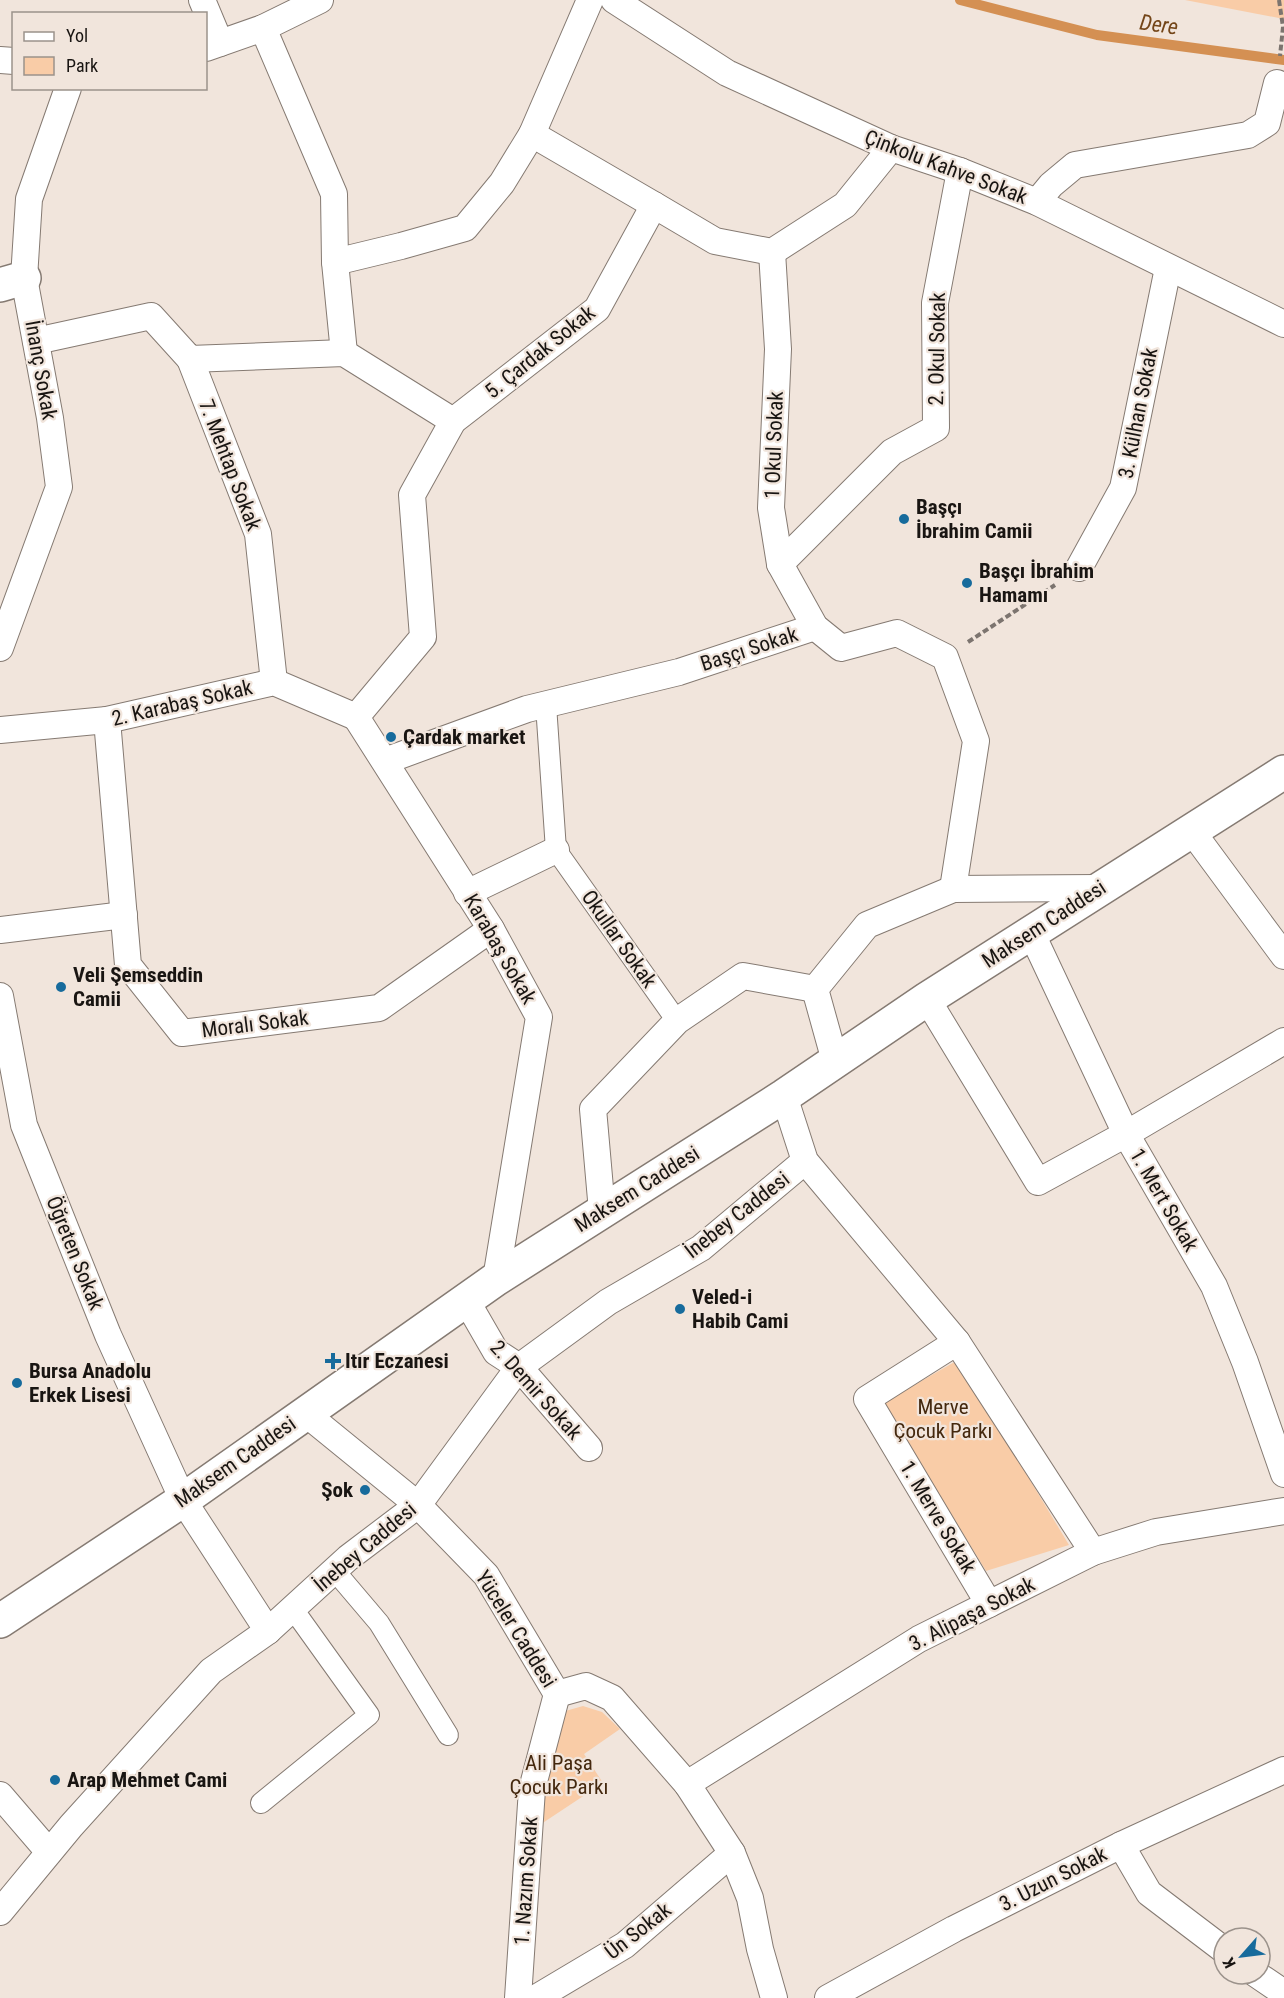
<svg xmlns="http://www.w3.org/2000/svg" width="1284" height="1998" font-family="'Roboto Condensed',sans-serif">
<style>
.green{fill:#f9cca7}
.lines{fill:none;stroke-linecap:round;stroke-linejoin:round}
.stream{stroke:#d49053;stroke-width:10}
.pedestrian-casing{stroke:#857a72;stroke-width:22}
.minor-casing{stroke:#857a72;stroke-width:28}
.tertiary-casing{stroke:#857a72;stroke-width:36}
.secondary-casing{stroke:#857a72;stroke-width:36}
.path{stroke:#7c746f;stroke-width:4;stroke-dasharray:6 3;stroke-linecap:butt}
.pedestrian{stroke:#fff;stroke-width:20}
.minor{stroke:#fff;stroke-width:26}
.tertiary{stroke:#fff;stroke-width:33}
.secondary{stroke:#fff;stroke-width:33}
.poi-dot{fill:#176b9c;stroke:#f1e5dc;stroke-width:2}
.labels{text-anchor:middle;stroke-width:4.5;stroke-linejoin:round;paint-order:stroke}
.street-label{font-size:21px;fill:#191512;stroke:#f1e5dc}
.poi-label{font-size:21px;font-weight:bold;fill:#191512;stroke:#f1e5dc;text-anchor:start}
.park-label{font-size:21px;fill:#44280e;stroke:#f1e5dc}
.water-label{font-size:22px;font-style:italic;fill:#744619;stroke:#f1e5dc}
</style>
<rect width="100%" height="100%" fill="#f1e5dc"/>
<!-- green -->
<g class="green">
<path d="M1185,0H1284V19Z"/>
<path d="M958,1360L1069,1545L986,1571L883,1403Z"/>
<path d="M583,1706L602,1712L620,1729L584,1754L603,1783L523,1836L562,1712Z"/>
</g>
<g class="lines">
<!-- stream -->
<path class="stream" d="M960,0L1097,35L1284,60"/>
<!-- pedestrian casing -->
<g class="pedestrian-casing">
<g id="pedestrian">
<path d="M546,705L556,850L677,1021"/>
<path d="M334,1570L379,1623L448,1735"/>
<path d="M261,1803L369,1715L293,1609"/>
</g>
</g>
<!-- minor casing -->
<g class="minor-casing">
<g id="minor">
<path d="M202,0L220,43"/>
<path d="M614,0L727,73L891,148L960,171L1037,202L1284,324"/>
<path d="M263,28L334,194L335,262L344,353"/>
<path d="M206,48L263,28L320,0"/>
<path d="M0,60L14,61"/>
<path d="M532,134L654,205"/>
<path d="M1037,202L1051,185L1075,165L1248,135L1267,123L1277,83"/>
<path d="M772,252L778,349L771,508L780,564L815,627L841,648L897,633L945,657L976,741L953,889"/>
<path d="M335,262L401,246L465,228L502,183L532,134L590,0"/>
<path d="M36,341L151,316L190,359L344,353L453,421"/>
<path d="M190,359L258,534L274,682"/>
<path d="M780,564L892,452L936,428L935,303L960,171"/>
<path d="M1079,568L1123,488L1168,268"/>
<path d="M0,648L59,487L50,418L24,278L29,199L68,88"/>
<path d="M356,717L423,637L412,495L453,421L597,309L654,205L715,241L772,252L845,205L891,148"/>
<path d="M356,717L491,929L539,1017L496,1279"/>
<path d="M107,720L128,965L182,1033L379,1008L491,929"/>
<path d="M0,730L107,720L274,682L356,717"/>
<path d="M385,761L527,709L679,672L815,627"/>
<path d="M1191,830L1284,956"/>
<path d="M467,893L556,850"/>
<path d="M0,930L124,915"/>
<path d="M1031,932L1126,1134L1214,1286L1245,1362L1284,1474"/>
<path d="M0,996L24,1125L108,1335L183,1500L268,1631"/>
<path d="M927,999L1038,1182L1126,1134L1284,1041"/>
<path d="M835,1061L815,989L867,925L953,889L1100,888"/>
<path d="M784,1096L805,1161L957,1342L1093,1552"/>
<path d="M602,1211L593,1109L677,1021L743,976L815,989"/>
<path d="M466,1300L496,1352L519,1367L589,1448"/>
<path d="M957,1342L867,1399L989,1604"/>
<path d="M305,1413L418,1505L486,1575L557,1694L586,1686L612,1698L687,1784L732,1853L750,1898L760,1949L774,1998"/>
<path d="M687,1784L919,1639L1093,1552L1156,1532L1284,1511"/>
<path d="M0,1795L49,1852"/>
<path d="M1121,1845L1149,1893L1224,1950"/>
<path d="M0,1912L71,1826L211,1671L268,1631L348,1558L418,1505L519,1367L608,1302L701,1248L805,1161"/>
<path d="M1256,1974L1284,1993"/>
<path d="M518,1998L532,1789L557,1694"/>
<path d="M536,1998L625,1945L732,1853"/>
<path d="M828,1998L954,1929L1121,1845L1284,1770"/>
</g>
</g>
<!-- tertiary casing -->
<g class="tertiary-casing">
<path id="tertiary" d="M0,285L24,278"/>
</g>
<!-- secondary casing -->
<g class="secondary-casing">
<path id="secondary" d="M0,1621L183,1500L496,1279L784,1096L927,999L1284,772"/>
</g>
<!-- path -->
<g class="path">
<path d="M1279,0L1283,27L1280,56"/>
<path d="M968,642L1055,585"/>
</g>
<!-- pedestrian -->
<use href="#pedestrian" class="pedestrian"/>
<!-- minor -->
<use href="#minor" class="minor"/>
<!-- tertiary -->
<use href="#tertiary" class="tertiary"/>
<!-- secondary -->
<use href="#secondary" class="secondary"/>
</g>
<!-- markers -->
<g class="poi-dot">
<circle cx="904" cy="519" r="6"/>
<circle cx="967" cy="583" r="6"/>
<circle cx="391" cy="737" r="6"/>
<circle cx="61" cy="987" r="6"/>
<circle cx="680" cy="1309" r="6"/>
<path d="M330 1352h6v6h6v6h-6v6h-6v-6h-6v-6h6z"/>
<circle cx="17" cy="1383" r="6"/>
<circle cx="365" cy="1490" r="6"/>
<circle cx="55" cy="1780" r="6"/>
</g>
<g class="labels">
<!-- street labels -->
<g class="street-label">
<text transform="translate(946 167) rotate(21)" y="7">Çinkolu Kahve Sokak</text>
<text transform="translate(937 349) rotate(-89)" y="7">2. Okul Sokak</text>
<text transform="translate(540 352) rotate(-39)" y="7">5. Çardak Sokak</text>
<text transform="translate(41 370) rotate(80)" y="7">İnanç Sokak</text>
<text transform="translate(1138 413) rotate(-79)" y="7">3. Külhan Sokak</text>
<text transform="translate(774 445) rotate(-88)" y="7">1 Okul Sokak</text>
<text transform="translate(230 465) rotate(69)" y="7">7. Mehtap Sokak</text>
<text transform="translate(749 649) rotate(-18)" y="7">Başçı Sokak</text>
<text transform="translate(182 703) rotate(-13)" y="7">2. Karabaş Sokak</text>
<text transform="translate(1044 924) rotate(-33)" y="7">Maksem Caddesi</text>
<text transform="translate(619 939) rotate(55)" y="7">Okullar Sokak</text>
<text transform="translate(500 949) rotate(60)" y="7">Karabaş Sokak</text>
<text transform="translate(255 1024) rotate(-7)" y="7">Moralı Sokak</text>
<text transform="translate(637 1189) rotate(-32)" y="7">Maksem Caddesi</text>
<text transform="translate(1164 1200) rotate(60)" y="7">1. Mert Sokak</text>
<text transform="translate(737 1215) rotate(-38)" y="7">İnebey Caddesi</text>
<text transform="translate(75 1253) rotate(68)" y="7">Öğreten Sokak</text>
<text transform="translate(536 1390) rotate(48)" y="7">2. Demir Sokak</text>
<text transform="translate(235 1462) rotate(-35)" y="7">Maksem Caddesi</text>
<text transform="translate(938 1517) rotate(59)" y="7">1. Merve Sokak</text>
<text transform="translate(365 1547) rotate(-40)" y="7">İnebey Caddesi</text>
<text transform="translate(972 1614) rotate(-27)" y="7">3. Alipaşa Sokak</text>
<text transform="translate(516 1629) rotate(58)" y="7">Yüceler Caddesi</text>
<text transform="translate(1053 1879) rotate(-27)" y="7">3. Uzun Sokak</text>
<text transform="translate(526 1881) rotate(-86)" y="7">1. Nazım Sokak</text>
<text transform="translate(638 1931) rotate(-38)" y="7">Ün Sokak</text>
</g>
<!-- poi labels -->
<g class="poi-label">
<text x="916" y="514">Başçı<tspan x="916" dy="24">İbrahim Camii</tspan></text>
<text x="979" y="578">Başçı İbrahim<tspan x="979" dy="24">Hamamı</tspan></text>
<text x="403" y="744">Çardak market</text>
<text x="73" y="982">Veli Şemseddin<tspan x="73" dy="24">Camii</tspan></text>
<text x="692" y="1304">Veled-i<tspan x="692" dy="24">Habib Cami</tspan></text>
<text x="345" y="1368">Itır Eczanesi</text>
<text x="29" y="1378">Bursa Anadolu<tspan x="29" dy="24">Erkek Lisesi</tspan></text>
<text x="353" y="1497" text-anchor="end">Şok</text>
<text x="67" y="1787">Arap Mehmet Cami</text>
</g>
<!-- park labels -->
<g class="park-label">
<text x="943" y="1414">Merve<tspan x="943" dy="24">Çocuk Parkı</tspan></text>
<text x="559" y="1770">Ali Paşa<tspan x="559" dy="24">Çocuk Parkı</tspan></text>
</g>
<!-- water labels -->
<g class="water-label">
<text transform="translate(1159 24) rotate(8)" y="8">Dere</text>
</g>
</g>
<!-- legend -->
<rect x="12" y="12" width="195" height="78" fill="#f1e5dc" stroke="#9b928b" stroke-width="1.5"/>
<rect x="24" y="32" width="30" height="9" fill="#ffffff" stroke="#9b928b" stroke-width="1.5"/>
<text x="66" y="42" font-size="18" fill="#191512">Yol</text>
<rect x="24" y="57" width="30" height="18" fill="#f9cca7" stroke="#9b928b" stroke-width="1.5"/>
<text x="66" y="72" font-size="18" fill="#191512">Park</text>
<!-- north arrow -->
<g transform="translate(1242 1956) rotate(242)"><circle r="28" fill="#f1e5dc" stroke="#9b928b" stroke-width="1.5"/>
<path d="M0-4.5L10 22L0 15L-10 22Z" fill="#176b9c"/>
<text y="-9" font-size="16" font-weight="bold" text-anchor="middle" fill="#191512">K</text>
</g>
</svg>
